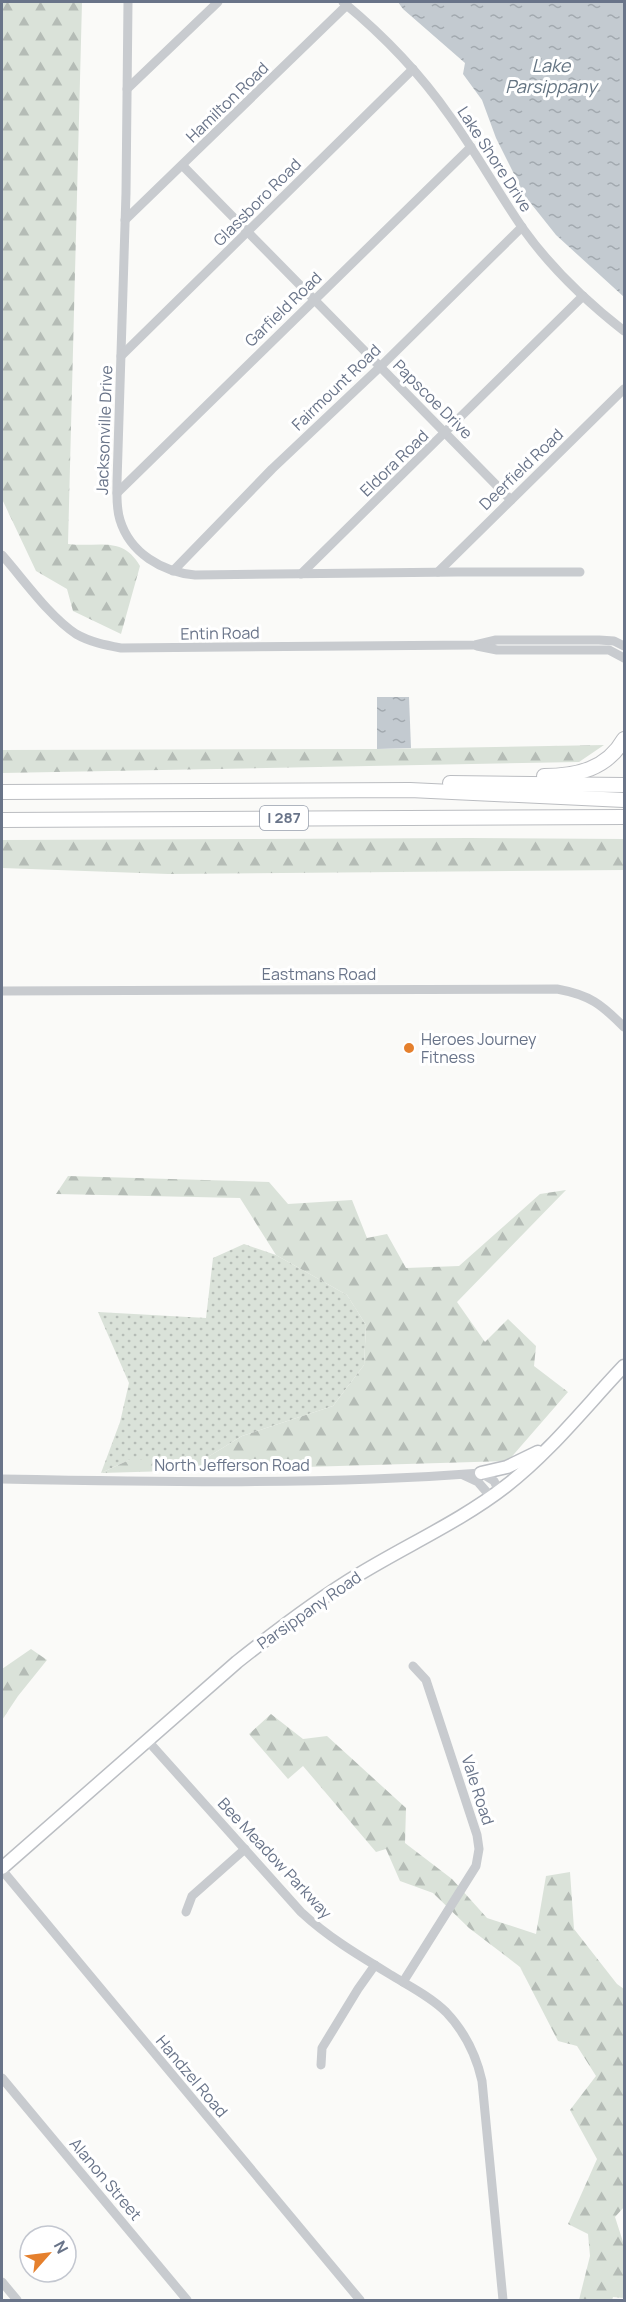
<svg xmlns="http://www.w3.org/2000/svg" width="626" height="2302" font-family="Manrope,sans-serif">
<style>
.grass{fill:url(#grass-dots)}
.forest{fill:url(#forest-firs)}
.water{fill:url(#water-ripples)}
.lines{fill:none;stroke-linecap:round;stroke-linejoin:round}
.major-casing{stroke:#bbbec3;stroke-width:15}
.highway-casing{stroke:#bbbdc1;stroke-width:16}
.minor{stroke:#c8cbcf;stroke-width:9}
.major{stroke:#fff;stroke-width:12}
.highway{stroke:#fff;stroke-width:14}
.poi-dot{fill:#e5802d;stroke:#fff;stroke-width:2}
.labels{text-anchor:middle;stroke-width:6;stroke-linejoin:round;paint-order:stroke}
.shield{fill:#fff;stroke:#969eac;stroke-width:1.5}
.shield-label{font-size:15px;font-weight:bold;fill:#697489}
.street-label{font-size:16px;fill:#697489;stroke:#fff}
.poi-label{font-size:16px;fill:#697489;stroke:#fff;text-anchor:start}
.water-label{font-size:18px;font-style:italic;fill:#657583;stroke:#fff}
</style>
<defs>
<pattern id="grass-dots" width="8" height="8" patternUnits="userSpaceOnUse" patternTransform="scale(1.5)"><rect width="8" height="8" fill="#dae2d9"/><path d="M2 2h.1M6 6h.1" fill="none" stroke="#b5bcb6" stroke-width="1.8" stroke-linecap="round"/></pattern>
<pattern id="forest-firs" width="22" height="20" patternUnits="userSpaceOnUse" patternTransform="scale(1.5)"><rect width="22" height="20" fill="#dae2d9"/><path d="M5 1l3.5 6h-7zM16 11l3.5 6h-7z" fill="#b5bcb6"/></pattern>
<pattern id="water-ripples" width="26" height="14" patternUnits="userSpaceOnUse" patternTransform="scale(1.5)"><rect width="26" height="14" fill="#c3cad0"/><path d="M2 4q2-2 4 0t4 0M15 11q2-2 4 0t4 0" fill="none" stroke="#a2a9af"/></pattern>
</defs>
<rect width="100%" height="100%" fill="#fafaf8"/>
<!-- grass -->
<path class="grass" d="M244,1244L276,1255L347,1295L366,1325L364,1365L333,1406L242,1436L203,1460H129L101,1473L120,1422L129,1383L98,1312L206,1318L213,1258Z"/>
<!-- forest -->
<g class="forest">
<path d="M2,2H82L68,544C98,548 122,535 140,566L121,634L73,611L67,589L36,571L2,499Z"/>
<path d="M604,745L579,762L2,773V750L377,749Z"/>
<path d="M469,838L624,839V870L168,874L2,868V840Z"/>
<path d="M68,1176L269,1182L288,1204L352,1200L367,1238L387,1234L406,1268L459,1266L540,1194L566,1190L457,1302L485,1342L508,1319L536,1346L534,1366L568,1392L508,1461L101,1473L129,1460H203L242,1436L333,1406L364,1365L366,1325L347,1295L276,1255L240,1198L56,1194Z"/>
<path d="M31,1649L47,1660L18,1696L2,1720V1669Z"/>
<path d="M271,1714L303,1739L327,1736L406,1808L405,1843L452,1879L487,1918L536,1934L546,1876L570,1872L574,1929L617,1984L624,1989V2207L615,2217L624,2245V2298L613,2297L612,2300H579L590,2256L588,2234L568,2224L597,2159L570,2110L596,2076L577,2046L558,2041L520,1967L469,1928L433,1893L400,1881L386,1849L376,1852L303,1766L288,1779L249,1734Z"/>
</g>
<!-- water -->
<g class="water">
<path d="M398,2H624V297L556,235L525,196L496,138L482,100L463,74L465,63L403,9Z"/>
<path d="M377,697H409L411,748L377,749Z"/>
</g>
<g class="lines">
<!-- major casing -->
<g class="major-casing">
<g id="major">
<path d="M481,1473L507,1467L538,1452"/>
<path d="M2,1868L237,1662C276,1631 315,1601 358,1575C407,1545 461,1521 506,1486C550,1452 586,1406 624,1366"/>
</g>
</g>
<!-- highway casing -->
<g class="highway-casing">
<g id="highway">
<path d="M544,776C577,776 607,769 624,739"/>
<path d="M450,783L624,785"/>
<path d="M2,792L410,790L624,800"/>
<path d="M2,820L624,817"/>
</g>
</g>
<!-- minor -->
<g class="minor">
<path d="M128,2L126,193L117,482C117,495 116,508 120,520C130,553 162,572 195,575L457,572H580"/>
<path d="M343,2C383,35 419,72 449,115C476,152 498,193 524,230C552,269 587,302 624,331"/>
<path d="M127,89L218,2"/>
<path d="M183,166L511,500"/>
<path d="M125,220L347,5"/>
<path d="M121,356L413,69"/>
<path d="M117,493L471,147"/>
<path d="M2,555C24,580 49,616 76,634C90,642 105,645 121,648L475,645L496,640H599L614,641L624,646"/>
<path d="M173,571L272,469L380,367L522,227"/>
<path d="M438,572L624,389"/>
<path d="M301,574L583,296"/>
<path d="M477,646L497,650H609L624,658"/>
<path d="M2,991L557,989C590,995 601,1004 624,1027"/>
<path d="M463,1475L478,1482L491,1497"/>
<path d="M2,1479C161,1482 322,1485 481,1473L494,1481L499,1491"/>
<path d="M147,1740L301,1912C330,1939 363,1958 396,1978C413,1988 432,1998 446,2012C465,2032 476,2054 482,2081L503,2300"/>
<path d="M2,1870L360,2300"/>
<path d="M186,1912L192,1896L245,1849"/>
<path d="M403,1982L476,1866L479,1849L477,1835L426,1680L413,1666"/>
<path d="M321,2065L322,2048L358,1989L375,1965"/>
<path d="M2,2078L187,2300"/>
<path d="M2,2282L17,2300"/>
</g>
<!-- major -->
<use href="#major" class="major"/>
<!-- highway -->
<use href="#highway" class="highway"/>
</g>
<!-- markers -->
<circle class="poi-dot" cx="409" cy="1048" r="6"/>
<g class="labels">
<!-- shield labels -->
<rect class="shield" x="260" y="806" width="48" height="24" rx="4.5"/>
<g class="shield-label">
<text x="284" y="823">I 287</text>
</g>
<!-- street labels -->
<g class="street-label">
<text transform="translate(227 102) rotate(-44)" y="6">Hamilton Road</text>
<text transform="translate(495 159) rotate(57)" y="6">Lake Shore Drive</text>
<text transform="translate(257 202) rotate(-45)" y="6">Glassboro Road</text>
<text transform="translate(283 309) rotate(-44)" y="6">Garfield Road</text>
<text transform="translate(336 387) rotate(-44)" y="6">Fairmount Road</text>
<text transform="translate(433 399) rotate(45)" y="6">Papscoe Drive</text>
<text transform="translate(104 430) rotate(-88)" y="6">Jacksonville Drive</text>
<text transform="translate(394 463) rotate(-44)" y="6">Eldora Road</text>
<text transform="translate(521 469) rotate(-44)" y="6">Deerfield Road</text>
<text transform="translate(220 633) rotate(-1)" y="6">Entin Road</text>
<text x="319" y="980">Eastmans Road</text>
<text x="232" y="1471">North Jefferson Road</text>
<text transform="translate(309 1610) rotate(-35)" y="6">Parsippany Road</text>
<text transform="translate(478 1790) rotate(72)" y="6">Vale Road</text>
<text transform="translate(275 1858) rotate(47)" y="6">Bee Meadow Parkway</text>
<text transform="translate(192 2076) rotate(50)" y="6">Handzel Road</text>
<text transform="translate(106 2179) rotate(50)" y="6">Alanon Street</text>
</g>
<!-- poi labels -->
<g class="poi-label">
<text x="421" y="1045">Heroes Journey<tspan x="421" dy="18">Fitness</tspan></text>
</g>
<!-- water labels -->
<g class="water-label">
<text x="551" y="72">Lake<tspan x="551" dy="21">Parsippany</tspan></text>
</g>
</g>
<!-- border -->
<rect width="626" height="2302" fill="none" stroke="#697489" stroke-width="6"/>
<!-- north arrow -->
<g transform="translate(48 2254) rotate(62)"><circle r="28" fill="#ffffff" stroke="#c3c7d0" stroke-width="1.5"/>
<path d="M0-4.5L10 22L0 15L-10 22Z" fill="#e5802d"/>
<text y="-9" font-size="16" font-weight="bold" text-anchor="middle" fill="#697489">N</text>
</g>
</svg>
